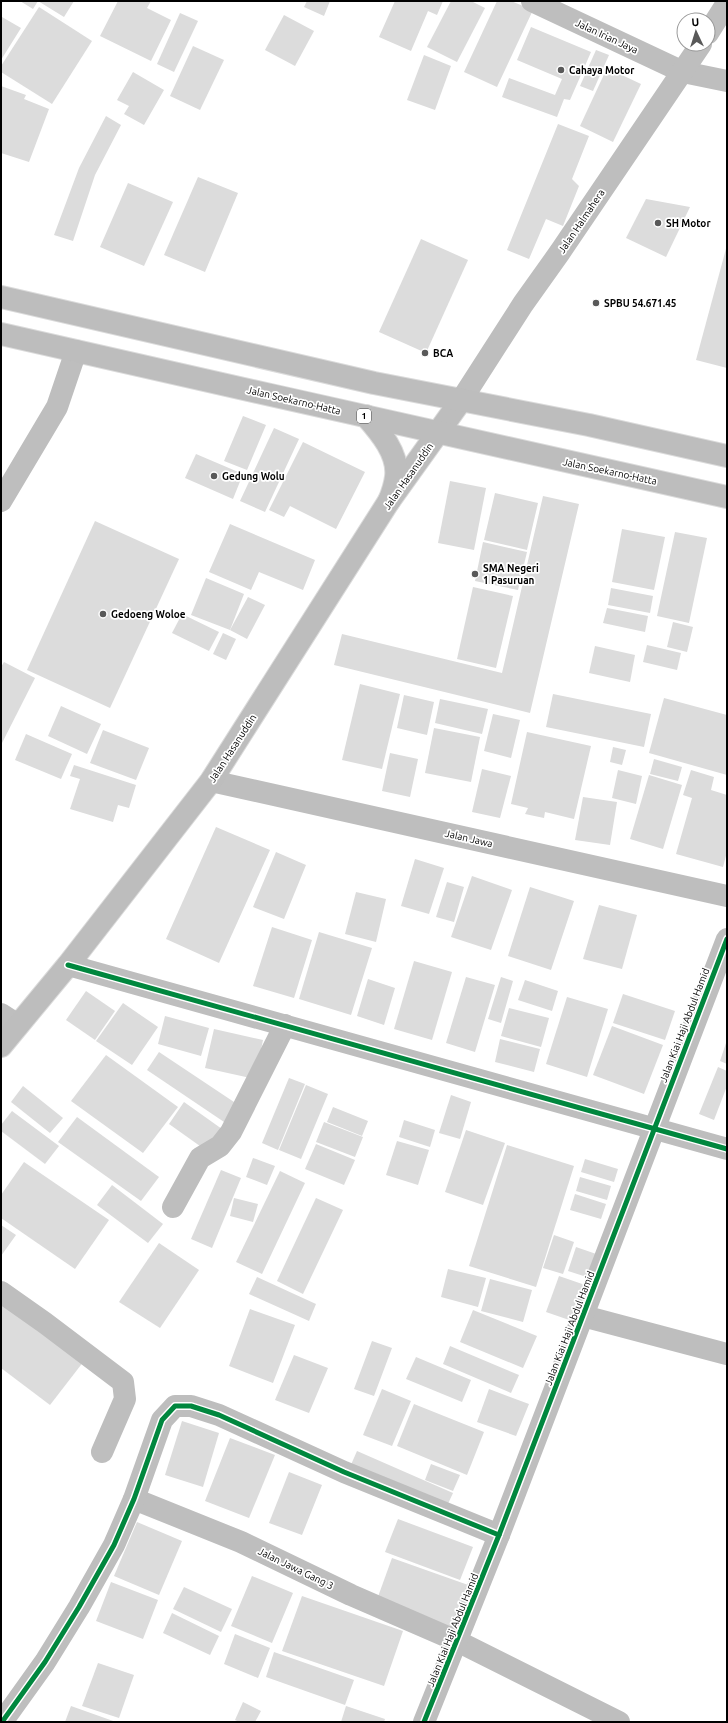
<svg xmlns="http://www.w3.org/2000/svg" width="728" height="1723" font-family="Ubuntu,sans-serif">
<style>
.building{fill:#dcdcdc}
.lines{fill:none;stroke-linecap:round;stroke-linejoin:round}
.major-casing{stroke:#dbdbdb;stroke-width:24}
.highway-casing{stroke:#dbdbdb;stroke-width:24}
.minor{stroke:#bebebe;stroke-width:22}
.major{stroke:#bdbdbd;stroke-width:22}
.highway{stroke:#bdbdbd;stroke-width:22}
.cycleway-casing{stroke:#fff;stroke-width:8}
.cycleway{stroke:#00873e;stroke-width:5}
.poi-dot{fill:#595959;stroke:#fff;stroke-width:1.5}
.labels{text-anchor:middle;stroke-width:3.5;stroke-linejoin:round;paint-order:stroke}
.shield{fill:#fff;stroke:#4c4c4c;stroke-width:1}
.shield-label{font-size:9px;font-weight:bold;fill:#000}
.street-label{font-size:10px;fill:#000;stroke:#fff}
.poi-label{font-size:10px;font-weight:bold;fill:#000;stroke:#fff;text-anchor:start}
</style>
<rect width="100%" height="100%" fill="#fff"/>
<!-- building -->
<g class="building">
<path d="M20,1H74L64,17L38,1L33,9Z"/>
<path d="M118,1H151L147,8L171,20L151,61L100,36Z"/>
<path d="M307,1H330L324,16L304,7Z"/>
<path d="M395,1H443L437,15L428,11L411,51L379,37Z"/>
<path d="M451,1H471L485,8L457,62L427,47Z"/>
<path d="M497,1H511L533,10L497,87L464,72Z"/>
<path d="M39,7L92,41L52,104L1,72V66Z"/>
<path d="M180,13L198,21L174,72L157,64Z"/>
<path d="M284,15L314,31L295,66L265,50Z"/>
<path d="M2,17L21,28L1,60V19Z"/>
<path d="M531,27L591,52L570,100L564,99L557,117L502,97L509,78L555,95L562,79L517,60Z"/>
<path d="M193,46L224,60L200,110L170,96Z"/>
<path d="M596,50L609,55L593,91L580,86Z"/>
<path d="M424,55L451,66L435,110L407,100Z"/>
<path d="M607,68L641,84L613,142L580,126Z"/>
<path d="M133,72L164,90L144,125L124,114L129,106L117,100Z"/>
<path d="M1,86L26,95L24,99L49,109L29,162L1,153Z"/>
<path d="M106,116L121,125L95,175L73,241L54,235L79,168Z"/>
<path d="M558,124L589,136L572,179L579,186L563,226L546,219L529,259L507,250Z"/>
<path d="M198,177L238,193L205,272L164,255Z"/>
<path d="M128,183L173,202L144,266L100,247Z"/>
<path d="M646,199L690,207L666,257L626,238Z"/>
<path d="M421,239L468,260L426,353L379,332Z"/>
<path d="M727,245V368L696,360Z"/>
<path d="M243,416L266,425L247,470L224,461Z"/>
<path d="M274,428L299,439L265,512L240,501Z"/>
<path d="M303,442L365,472L336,529L290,506L284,517L269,510Z"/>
<path d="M196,454L243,474L233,499L185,478Z"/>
<path d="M450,481L486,488L474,550L438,543Z"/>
<path d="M495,493L538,503L527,550L484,540Z"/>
<path d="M543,496L579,504L530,713L334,665L342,634L502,673Z"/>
<path d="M95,521L179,559L110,708L27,670Z"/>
<path d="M230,524L315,560L303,590L259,572L251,590L209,572Z"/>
<path d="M622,529L665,537L654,590L612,582Z"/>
<path d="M675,532L707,538L689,623L657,616Z"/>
<path d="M483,542L527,552L518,590L475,581Z"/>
<path d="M206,578L244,594L230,630L191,615Z"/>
<path d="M473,587L513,596L496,668L457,659Z"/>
<path d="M611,588L653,596L650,613L608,605Z"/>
<path d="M248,597L265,605L247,639L230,630Z"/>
<path d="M607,608L648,616L645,632L603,623Z"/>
<path d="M182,614L219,632L209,651L172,633Z"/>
<path d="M673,622L693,627L687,652L667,647Z"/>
<path d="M223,633L236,639L226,660L213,654Z"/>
<path d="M647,645L681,653L677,670L643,662Z"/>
<path d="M595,646L635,655L630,682L589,673Z"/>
<path d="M4,662L35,678L1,745V667Z"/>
<path d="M360,684L400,694L382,769L342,760Z"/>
<path d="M553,694L651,714L644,747L546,727Z"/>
<path d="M404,695L434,702L427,735L397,728Z"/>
<path d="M664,698L727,715V775L649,753Z"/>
<path d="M440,699L488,709L482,734L435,723Z"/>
<path d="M61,706L101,724L87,754L48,736Z"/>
<path d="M493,714L520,720L511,758L484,751Z"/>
<path d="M434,728L480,737L471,782L425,773Z"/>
<path d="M103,730L149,748L136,780L90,763Z"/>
<path d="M527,732L591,746L574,819L545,812L544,818L525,814L528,808L511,804Z"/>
<path d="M26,734L72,754L61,779L15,760Z"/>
<path d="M613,747L626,750L622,765L610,762Z"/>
<path d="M390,753L418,759L410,797L382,791Z"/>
<path d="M654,759L682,767L678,781L650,774Z"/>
<path d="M74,765L136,785L129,808L118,805L113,822L70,809L80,779L70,776Z"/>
<path d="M482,769L511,776L500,818L472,812Z"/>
<path d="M618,770L642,776L636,804L612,798Z"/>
<path d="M691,770L714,777L711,790L727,795V852L723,867L676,854L692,798L683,795Z"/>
<path d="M649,775L682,785L663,849L630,839Z"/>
<path d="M583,797L617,802L610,845L575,840Z"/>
<path d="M216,827L270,850L219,963L166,939Z"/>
<path d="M276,852L306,865L284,919L253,907Z"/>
<path d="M415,859L444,868L429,914L401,906Z"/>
<path d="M472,876L512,890L491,950L451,937Z"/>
<path d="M447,882L464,887L454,922L436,917Z"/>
<path d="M530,887L574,901L551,970L508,956Z"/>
<path d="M356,892L386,899L376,942L345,934Z"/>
<path d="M599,905L637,915L622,969L583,959Z"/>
<path d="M272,927L312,940L294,998L253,986Z"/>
<path d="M319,932L372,948L351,1015L299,999Z"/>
<path d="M414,961L452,972L432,1040L394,1029Z"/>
<path d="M466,977L495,985L475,1052L446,1043Z"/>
<path d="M501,977L513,981L501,1023L488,1019Z"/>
<path d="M368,979L395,988L384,1025L357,1016Z"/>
<path d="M525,980L558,991L552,1011L518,1000Z"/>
<path d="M86,991L115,1011L95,1040L66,1020Z"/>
<path d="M623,994L675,1011L665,1040L613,1023Z"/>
<path d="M567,997L608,1009L587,1077L546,1064Z"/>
<path d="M123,1003L158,1027L132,1065L96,1041Z"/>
<path d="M509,1008L549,1018L541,1047L501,1036Z"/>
<path d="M165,1016L209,1028L201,1056L158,1044Z"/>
<path d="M612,1026L663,1045L644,1094L593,1075Z"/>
<path d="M214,1029L263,1040L255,1079L205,1068Z"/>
<path d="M500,1039L540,1049L534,1072L495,1062Z"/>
<path d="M727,1040V1064L720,1061Z"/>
<path d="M159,1052L243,1108L230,1126L147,1070Z"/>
<path d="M106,1055L178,1107L143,1153L71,1101Z"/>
<path d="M718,1067L727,1071V1086L714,1120L699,1114Z"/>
<path d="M289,1078L305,1084L278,1150L262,1143Z"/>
<path d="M306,1085L328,1094L301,1159L279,1150Z"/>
<path d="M23,1086L63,1118L50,1133L11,1102Z"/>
<path d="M451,1095L471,1102L460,1139L439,1133Z"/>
<path d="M184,1102L222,1129L207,1151L169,1124Z"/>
<path d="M333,1107L368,1121L362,1136L327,1122Z"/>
<path d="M12,1111L59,1146L45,1164L1,1131V1125Z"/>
<path d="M77,1117L159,1177L141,1201L58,1142Z"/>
<path d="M404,1120L435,1130L430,1147L399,1137Z"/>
<path d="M324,1122L363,1137L355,1157L316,1142Z"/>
<path d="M466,1130L505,1143L483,1205L445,1192Z"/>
<path d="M397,1141L429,1150L418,1185L386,1175Z"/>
<path d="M316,1144L355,1160L344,1185L305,1169Z"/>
<path d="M507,1145L574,1166L536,1287L469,1266Z"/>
<path d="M253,1158L275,1166L267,1185L246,1177Z"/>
<path d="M585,1159L618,1169L614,1182L581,1172Z"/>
<path d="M24,1162L109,1220L75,1269L1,1218V1195Z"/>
<path d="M221,1170L241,1178L212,1248L191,1239Z"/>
<path d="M280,1171L305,1183L262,1274L236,1262Z"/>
<path d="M580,1177L611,1186L607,1200L576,1191Z"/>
<path d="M112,1185L163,1224L148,1243L97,1205Z"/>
<path d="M575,1194L606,1204L601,1219L570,1210Z"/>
<path d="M234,1198L258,1204L253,1222L230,1216Z"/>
<path d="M316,1198L343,1210L303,1294L277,1281Z"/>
<path d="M1,1225L16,1235L1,1256Z"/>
<path d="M554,1235L574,1242L563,1274L543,1268Z"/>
<path d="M159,1243L199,1270L160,1328L119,1302Z"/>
<path d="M576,1247L602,1256L593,1279L568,1271Z"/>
<path d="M448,1269L486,1278L478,1307L441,1297Z"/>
<path d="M559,1276L588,1286L575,1322L546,1312Z"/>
<path d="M257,1277L316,1304L309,1321L249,1294Z"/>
<path d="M490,1279L532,1290L523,1322L481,1311Z"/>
<path d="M1,1299L84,1361L50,1405L1,1368Z"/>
<path d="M250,1309L295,1325L273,1383L229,1366Z"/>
<path d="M473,1310L537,1336L523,1368L460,1342Z"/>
<path d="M372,1341L392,1348L374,1396L354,1389Z"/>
<path d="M450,1346L519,1375L511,1393L443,1364Z"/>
<path d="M294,1355L328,1368L309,1413L275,1400Z"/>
<path d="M416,1357L471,1380L462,1402L406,1379Z"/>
<path d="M382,1389L411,1401L392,1446L363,1435Z"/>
<path d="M489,1389L529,1404L516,1436L477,1422Z"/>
<path d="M414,1404L484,1432L467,1475L397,1446Z"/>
<path d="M182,1421L219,1433L203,1487L165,1475Z"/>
<path d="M230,1438L275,1455L249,1518L205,1501Z"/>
<path d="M357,1451L453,1493L446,1508L350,1467Z"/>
<path d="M431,1464L460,1475L453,1491L425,1480Z"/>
<path d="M289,1472L322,1485L302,1535L269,1523Z"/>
<path d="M398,1519L473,1547L460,1580L385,1552Z"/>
<path d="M137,1522L182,1541L159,1595L114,1576Z"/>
<path d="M392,1558L471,1586L454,1633L375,1605Z"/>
<path d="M252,1576L293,1593L272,1643L231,1626Z"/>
<path d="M111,1582L158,1600L143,1639L96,1621Z"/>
<path d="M184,1587L232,1609L221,1632L173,1609Z"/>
<path d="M302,1596L403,1631L384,1686L282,1651Z"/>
<path d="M172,1613L219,1636L210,1655L163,1633Z"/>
<path d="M235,1634L270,1648L258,1678L224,1664Z"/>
<path d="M274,1652L354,1680L345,1705L266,1677Z"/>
<path d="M98,1663L134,1675L119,1718L82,1706Z"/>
<path d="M243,1702L261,1711L255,1722H239L235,1720Z"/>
<path d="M71,1706L116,1722H65Z"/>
<path d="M346,1706L385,1719L384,1722H341Z"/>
</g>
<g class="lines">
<!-- major casing -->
<g class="major-casing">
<path id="major" d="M1,1046L68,965L211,781L389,501L462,399"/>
</g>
<!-- highway casing -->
<g class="highway-casing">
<g id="highway">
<path d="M1,297L374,383L589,425L727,456"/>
<path d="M1,334C243,388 485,445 727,497"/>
<path d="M366,416C380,432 399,454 396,477C395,485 392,494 389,501"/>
</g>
</g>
<!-- minor -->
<g class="minor">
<path d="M532,1L683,72L727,81"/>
<path d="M708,33L727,3"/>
<path d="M462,399L523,304L560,252L701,44"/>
<path d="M1,501L57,407L76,351"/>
<path d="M211,781L727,896"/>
<path d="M68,965L727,1149"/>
<path d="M1,1014L18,1025"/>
<path d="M173,1207L200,1158L220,1146L231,1132L285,1025"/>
<path d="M1,1292L45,1323L123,1382L125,1399L102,1452"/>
<path d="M583,1316L727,1354"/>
<path d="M134,1499L241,1542L351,1595L457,1641L619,1722"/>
<path d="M2,1722L45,1662L79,1607L114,1545L134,1499L162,1420L175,1406H191L219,1415L344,1472L499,1535"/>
<path d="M424,1722L499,1535L727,939"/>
</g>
<!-- major -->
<use href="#major" class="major"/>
<!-- highway -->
<use href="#highway" class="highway"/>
<!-- cycleway casing -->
<g class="cycleway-casing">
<g id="cycleway">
<path d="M68,965L727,1149"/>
<path d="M2,1722L45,1662L79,1607L114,1545L134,1499L162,1420L175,1406H191L219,1415L344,1472L499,1535"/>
<path d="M424,1722L499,1535L727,939"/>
</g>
</g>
<!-- cycleway -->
<use href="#cycleway" class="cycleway"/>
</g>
<!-- markers -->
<g class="poi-dot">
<circle cx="561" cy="70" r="4"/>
<circle cx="658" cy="223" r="4"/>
<circle cx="596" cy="303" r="4"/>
<circle cx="425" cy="353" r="4"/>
<circle cx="214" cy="476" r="4"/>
<circle cx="475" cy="574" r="4"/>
<circle cx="103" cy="614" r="4"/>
</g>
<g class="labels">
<!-- shield labels -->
<rect class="shield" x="357" y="409" width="14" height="14" rx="3"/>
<g class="shield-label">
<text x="364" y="419">1</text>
</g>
<!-- street labels -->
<g class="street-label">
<text transform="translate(607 36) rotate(25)" y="4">Jalan Irian Jaya</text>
<text transform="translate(581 221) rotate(-56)" y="4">Jalan Halmahera</text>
<text transform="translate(294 400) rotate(13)" y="4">Jalan Soekarno-Hatta</text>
<text transform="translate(610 471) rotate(12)" y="4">Jalan Soekarno-Hatta</text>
<text transform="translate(408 476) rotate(-55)" y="4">Jalan Hasanuddin</text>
<text transform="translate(232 748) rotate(-57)" y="4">Jalan Hasanuddin</text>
<text transform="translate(469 838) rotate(13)" y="4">Jalan Jawa</text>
<text transform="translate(684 1025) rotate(-69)" y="4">Jalan Kiai Haji Abdul Hamid</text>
<text transform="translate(569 1328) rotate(-69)" y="4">Jalan Kiai Haji Abdul Hamid</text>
<text transform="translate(296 1568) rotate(26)" y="4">Jalan Jawa Gang 3</text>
<text transform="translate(452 1630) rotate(-68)" y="4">Jalan Kiai Haji Abdul Hamid</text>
</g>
<!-- poi labels -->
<g class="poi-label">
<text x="569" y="74">Cahaya Motor</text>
<text x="666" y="227">SH Motor</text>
<text x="604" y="307">SPBU 54.671.45</text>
<text x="433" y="357">BCA</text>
<text x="222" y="480">Gedung Wolu</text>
<text x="483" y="572">SMA Negeri<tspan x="483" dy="12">1 Pasuruan</tspan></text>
<text x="111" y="618">Gedoeng Woloe</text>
</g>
</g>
<!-- border -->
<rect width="728" height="1723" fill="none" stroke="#000000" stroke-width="4"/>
<!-- north arrow -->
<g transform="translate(696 32) rotate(356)"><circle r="19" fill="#ffffff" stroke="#999999"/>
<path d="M0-3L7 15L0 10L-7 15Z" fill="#595959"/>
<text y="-6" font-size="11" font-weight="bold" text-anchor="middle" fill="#000000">U</text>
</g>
</svg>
